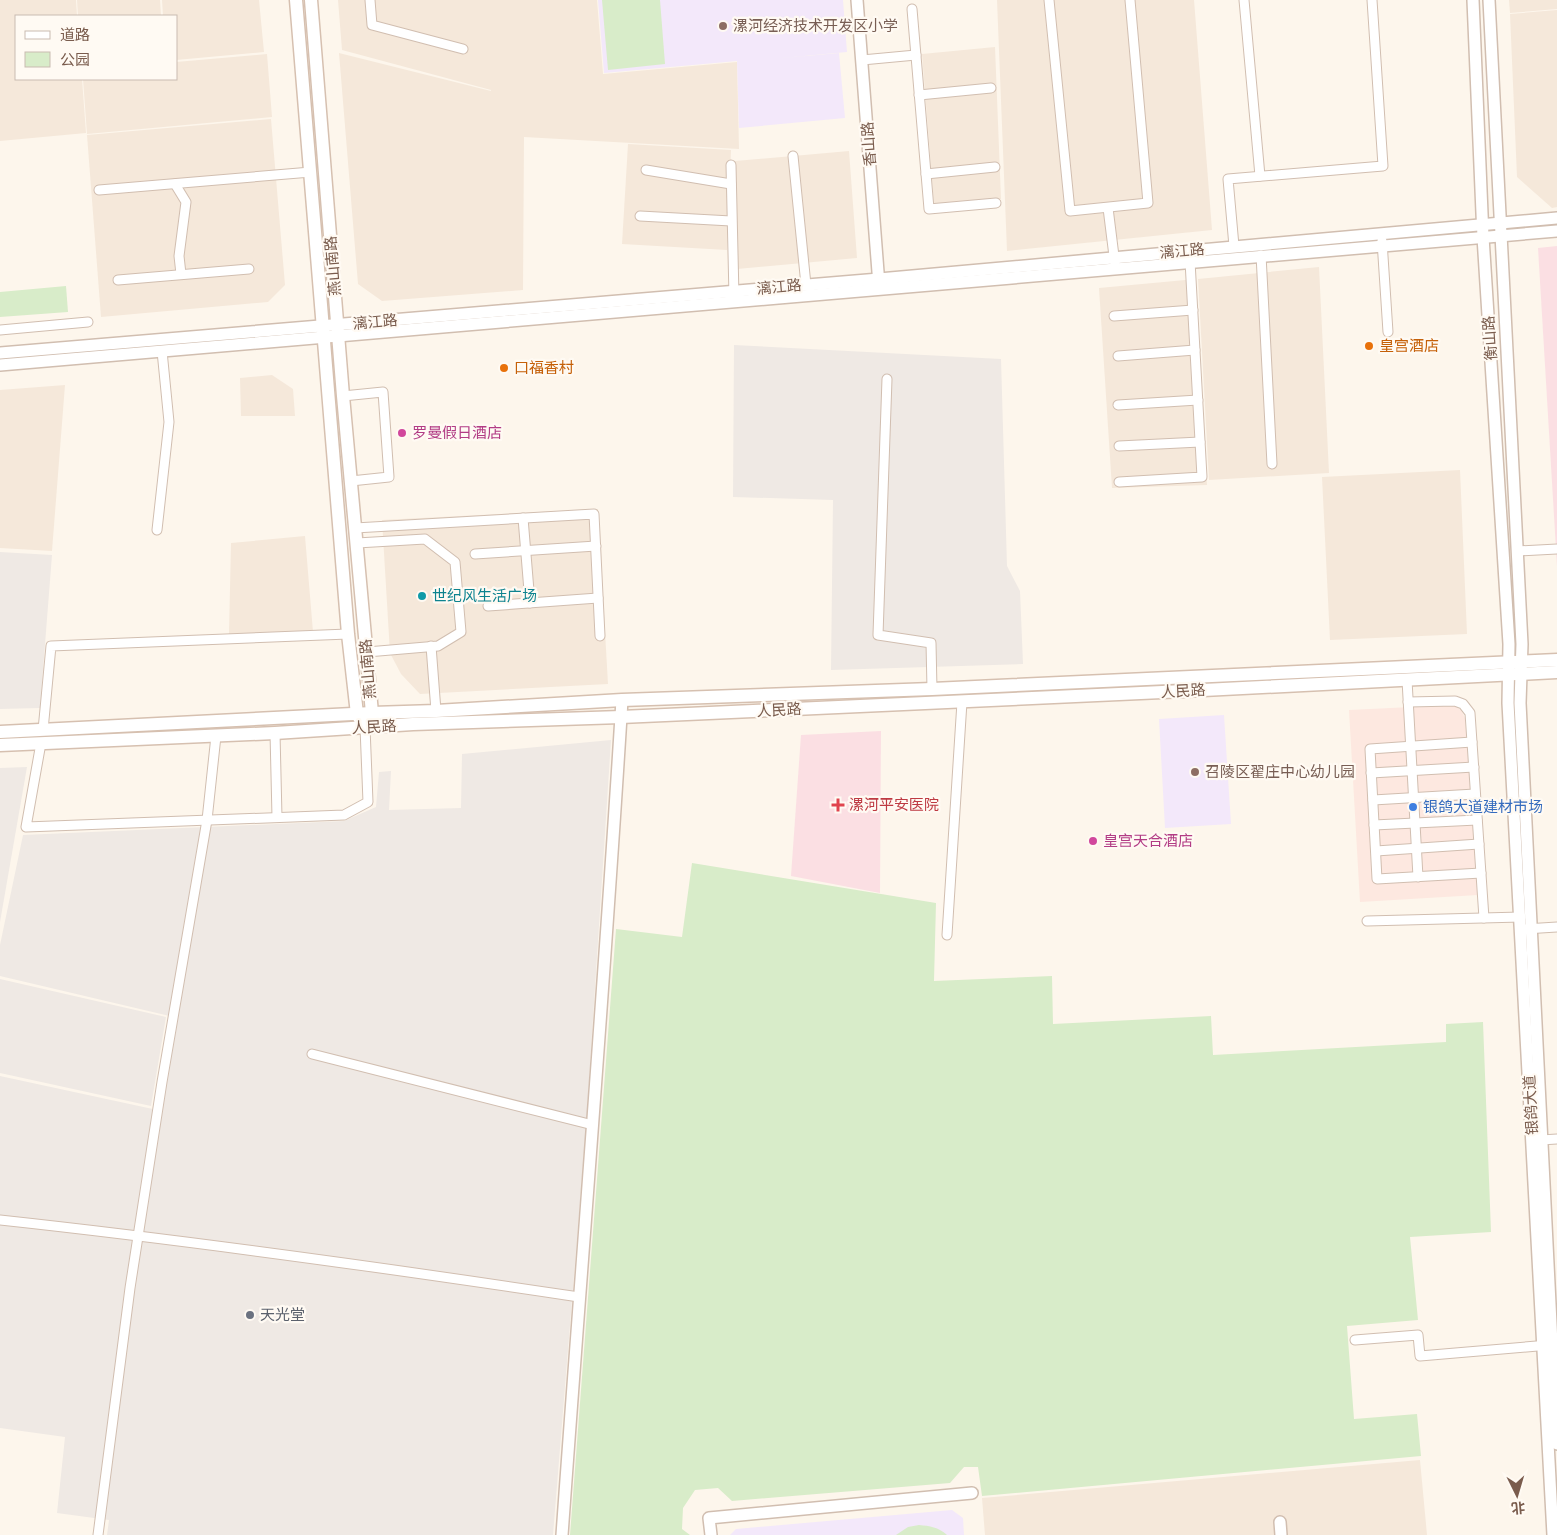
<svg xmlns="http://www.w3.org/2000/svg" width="1557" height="1535" font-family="'Asap Condensed','Noto Sans SC',sans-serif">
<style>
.residential{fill:#f5e8da}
.commercial{fill:#fde8e0}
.industrial{fill:#efe9e4}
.education{fill:#f3e8fa}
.medical{fill:#fbdfe3}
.green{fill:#d8ecc9}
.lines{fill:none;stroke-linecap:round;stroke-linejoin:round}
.minor-casing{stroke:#d1beb0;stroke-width:11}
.tertiary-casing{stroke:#d1beb0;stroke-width:14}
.secondary-casing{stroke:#d6c0b0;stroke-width:15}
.minor{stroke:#fff;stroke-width:9}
.tertiary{stroke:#fff;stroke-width:11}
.secondary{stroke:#fff;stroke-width:12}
.education-dot{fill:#8d6e63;stroke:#fffaf3;stroke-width:2}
.food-dot{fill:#e8710a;stroke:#fffaf3;stroke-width:2}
.hotel-dot{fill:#d1479c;stroke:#fffaf3;stroke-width:2}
.culture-dot{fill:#0f9aa8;stroke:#fffaf3;stroke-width:2}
.health-dot{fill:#e0444e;stroke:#fffaf3;stroke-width:2}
.shop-dot{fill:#3f7fe0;stroke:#fffaf3;stroke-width:2}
.worship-dot{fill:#6b7280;stroke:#fffaf3;stroke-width:2}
.labels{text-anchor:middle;stroke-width:4.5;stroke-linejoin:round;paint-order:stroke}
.education-label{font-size:15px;fill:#785e54;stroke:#fffaf3;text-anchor:start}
.street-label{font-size:15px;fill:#7a5c4d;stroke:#fffaf3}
.food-label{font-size:15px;fill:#c56008;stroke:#fffaf3;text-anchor:start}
.hotel-label{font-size:15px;fill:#b23c85;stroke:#fffaf3;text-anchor:start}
.culture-label{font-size:15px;fill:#0d838f;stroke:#fffaf3;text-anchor:start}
.health-label{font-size:15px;fill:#be3a42;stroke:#fffaf3;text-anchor:start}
.shop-label{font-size:15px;fill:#366cbe;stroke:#fffaf3;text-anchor:start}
.worship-label{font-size:15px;fill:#5b616d;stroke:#fffaf3;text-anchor:start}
</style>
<rect width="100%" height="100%" fill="#fdf6ec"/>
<!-- residential -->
<g class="residential">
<path d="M0,0H76L77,16H16V79H82L86,133L0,141Z"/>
<path d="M77,0H160L161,16H78Z"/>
<path d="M162,0H259L264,52L176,60V16H163Z"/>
<path d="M338,0H597L603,74L737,62L739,149L524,137L523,290L382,301L358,284L339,53L491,91V90L342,50Z"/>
<path d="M997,0H1194L1212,230L1007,251Z"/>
<path d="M1509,0H1557V9L1510,13Z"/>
<path d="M1557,10V207L1552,208L1517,177L1510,14Z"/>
<path d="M995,47L1001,199L934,205L922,54Z"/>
<path d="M267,54L272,117L87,134L83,79H176V62Z"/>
<path d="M271,119L285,285L268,302L101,317L87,135Z"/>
<path d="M628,144L731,150L727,250L622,244Z"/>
<path d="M849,151L857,258L737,269L735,161Z"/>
<path d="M1319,267L1329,473L1209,480L1198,279Z"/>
<path d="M1196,279L1207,485L1112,488L1099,288Z"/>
<path d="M272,375L293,389L295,416H241L240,378Z"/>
<path d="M65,385L52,551L0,548V390Z"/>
<path d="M1460,470L1467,634L1330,640L1322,477Z"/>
<path d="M598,509L608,684L420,694L401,674L390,653L382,520Z"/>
<path d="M305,536L313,632L229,634L231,543Z"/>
<path d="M1420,1460L1427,1535H985L982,1498Z"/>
</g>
<!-- commercial -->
<path class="commercial" d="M1453,705L1461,710L1465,718L1478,895L1360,902L1349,710Z"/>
<!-- industrial -->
<g class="industrial">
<path d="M734,345L1001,359L1007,566L1020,591L1023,664L831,670L833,500L733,497Z"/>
<path d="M0,552L52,555L40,708L0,709Z"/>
<path d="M611,740L586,1127L553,1535H107L109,1520L57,1513L65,1437L0,1428V1076L162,1111L178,1018L0,976V945L23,835L344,821L376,807L379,772L391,771L389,810L461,808L462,754Z"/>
<path d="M27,767L0,922V768Z"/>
<path d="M0,979L166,1017L151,1106L0,1073Z"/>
</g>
<!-- education -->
<g class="education">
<path d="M598,0H843L847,52L772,59L839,53L845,118L739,128L737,61L604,73Z"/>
<path d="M1224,715L1231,824L1165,828L1159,719Z"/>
<path d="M952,1510L963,1518L964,1535H730L736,1529Z"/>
</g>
<!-- medical -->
<g class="medical">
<path d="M1557,246V566L1538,248Z"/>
<path d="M881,731L880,893L791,876L801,735Z"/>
</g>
<!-- green -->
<g class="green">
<path d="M602,0H660L665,64L608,70Z"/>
<path d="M66,286L68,312L0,317V292Z"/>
<path d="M692,863L936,903L934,981L1052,976L1053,1024L1211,1016L1213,1055L1446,1042V1024L1483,1022L1491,1232L1410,1237L1418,1320L1347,1326L1354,1419L1417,1414L1421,1456L982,1496L978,1467H964L950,1483L732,1501L718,1488L695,1490L683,1508L682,1529L690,1535H570L616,929L682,937Z"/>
<path d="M919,1525C930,1526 938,1527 947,1535H896L908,1527Z"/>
</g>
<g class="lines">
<!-- minor casing -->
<g class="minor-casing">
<g id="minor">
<path d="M370,0L372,25L463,49"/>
<path d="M1049,0L1070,211L1148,203L1130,0"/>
<path d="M1244,0L1260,176"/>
<path d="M912,9L929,209L996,203"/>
<path d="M862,60L916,55"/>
<path d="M919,95L991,88"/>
<path d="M793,156L806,285"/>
<path d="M731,165L734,297"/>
<path d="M646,170L731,184"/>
<path d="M926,174L995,167"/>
<path d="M175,184L186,202L179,256L181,274"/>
<path d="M99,190L311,172"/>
<path d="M1108,208L1115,264"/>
<path d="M640,216L731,221"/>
<path d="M1382,241L1388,332"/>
<path d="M1234,246L1228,179L1383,166L1372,0"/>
<path d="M1261,255L1272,464"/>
<path d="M118,280L249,269"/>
<path d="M1114,316L1193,310"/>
<path d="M0,330L88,322"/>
<path d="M1118,356L1195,350"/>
<path d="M887,379L878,635L931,643L932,689"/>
<path d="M343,396L383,392L389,477L351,481"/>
<path d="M1118,405L1198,400"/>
<path d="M1119,446L1200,442"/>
<path d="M1119,482L1202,477L1190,261"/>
<path d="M523,518L530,603"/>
<path d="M355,528L594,514L600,636"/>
<path d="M157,530L169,422L162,351"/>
<path d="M357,543L425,539L455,562L461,632L438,646L367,652"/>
<path d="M1517,551L1557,549"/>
<path d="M475,554L596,546"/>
<path d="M488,606L598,598"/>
<path d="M431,646L436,711"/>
<path d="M1407,680L1418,877"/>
<path d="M1408,702L1455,701L1463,704L1470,713L1484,918"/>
<path d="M43,730L51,646L348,634"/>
<path d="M275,733L277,817"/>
<path d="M1472,742L1370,749L1377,879L1481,873"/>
<path d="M41,743L26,827L344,815L368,802L365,727"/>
<path d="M1371,773L1474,767"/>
<path d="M1373,800L1475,794"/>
<path d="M1374,825L1477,820"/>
<path d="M1376,851L1479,844"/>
<path d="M1367,921L1521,917"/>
<path d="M1525,929L1557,927"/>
<path d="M947,935L962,702"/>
<path d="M312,1054L593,1125"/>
<path d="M1541,1140L1557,1139"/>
<path d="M0,1220C194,1241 386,1268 579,1297"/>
<path d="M1355,1340L1418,1335L1420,1356L1549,1345"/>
<path d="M98,1535L130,1288L162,1082L207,820L216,736"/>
</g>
</g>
<!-- tertiary casing -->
<g class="tertiary-casing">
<g id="tertiary">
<path d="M857,0L879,285"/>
<path d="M1473,0L1483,237L1509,644L1508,703L1553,1535"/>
<path d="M1489,0L1522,644L1520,703L1557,1444"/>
<path d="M0,353L879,279L1557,218"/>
<path d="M0,365C519,322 1038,274 1557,231"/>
<path d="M1280,1522L1281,1535"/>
<path d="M562,1535C582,1257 605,979 622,700"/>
<path d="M711,1535L709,1518L972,1493"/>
</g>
</g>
<!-- secondary casing -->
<g class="secondary-casing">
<g id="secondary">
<path d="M296,0L348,634L357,714L361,721"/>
<path d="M311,0L343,396L372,713L369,720"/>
<path d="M0,732L372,713L436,711L622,700L932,689L1557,660"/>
<path d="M0,745L275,733L413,724L621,717L1184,691L1557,672"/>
</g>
</g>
<!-- minor -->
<use href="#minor" class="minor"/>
<!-- tertiary -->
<use href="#tertiary" class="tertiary"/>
<!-- secondary -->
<use href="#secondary" class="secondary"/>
</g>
<!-- markers -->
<g class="education-dot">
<circle cx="723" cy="26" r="5"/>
<circle cx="1195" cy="772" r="5"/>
</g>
<g class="food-dot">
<circle cx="1369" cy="346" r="5"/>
<circle cx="504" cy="368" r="5"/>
</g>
<g class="hotel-dot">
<circle cx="402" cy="433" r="5"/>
<circle cx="1093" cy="841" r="5"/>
</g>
<circle class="culture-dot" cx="422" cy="596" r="5"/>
<path class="health-dot" d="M835.5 797.5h5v5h5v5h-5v5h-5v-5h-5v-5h5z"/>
<circle class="shop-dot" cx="1413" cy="807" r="5"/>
<circle class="worship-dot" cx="250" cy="1315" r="5"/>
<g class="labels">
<!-- education labels -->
<g class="education-label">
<text x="733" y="31">漯河经济技术开发区小学</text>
<text x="1205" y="777">召陵区翟庄中心幼儿园</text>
</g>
<!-- street labels -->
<g class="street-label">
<text transform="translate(869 144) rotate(-94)" y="5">香山路</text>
<text transform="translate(1182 251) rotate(-5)" y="5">漓江路</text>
<text transform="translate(333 266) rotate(-95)" y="5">燕山南路</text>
<text transform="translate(779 287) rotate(-5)" y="5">漓江路</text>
<text transform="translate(375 322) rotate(-5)" y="5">漓江路</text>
<text transform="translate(1490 338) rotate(-94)" y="5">衡山路</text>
<text transform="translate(368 669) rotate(-95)" y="5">燕山南路</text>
<text transform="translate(1183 691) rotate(-3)" y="5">人民路</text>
<text transform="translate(779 710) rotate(-3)" y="5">人民路</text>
<text transform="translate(374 727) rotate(-3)" y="5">人民路</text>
<text transform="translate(1531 1105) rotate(-93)" y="5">银鸽大道</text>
</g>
<!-- food labels -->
<g class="food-label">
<text x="1379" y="351">皇宫酒店</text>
<text x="514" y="373">口福香村</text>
</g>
<!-- hotel labels -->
<g class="hotel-label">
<text x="412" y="438">罗曼假日酒店</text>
<text x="1103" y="846">皇宫天合酒店</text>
</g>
<!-- culture labels -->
<g class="culture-label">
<text x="432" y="601">世纪风生活广场</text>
</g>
<!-- health labels -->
<g class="health-label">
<text x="849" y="810">漯河平安医院</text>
</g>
<!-- shop labels -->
<g class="shop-label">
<text x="1423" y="812">银鸽大道建材市场</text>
</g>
<!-- worship labels -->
<g class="worship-label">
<text x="260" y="1320">天光堂</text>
</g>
</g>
<!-- legend -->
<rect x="15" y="15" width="162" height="65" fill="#fffaf3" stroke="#cabbb1"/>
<rect x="25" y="31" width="25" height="8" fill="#ffffff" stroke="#cabbb1"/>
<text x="60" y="40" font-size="15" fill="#7a5c4d">道路</text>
<rect x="25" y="52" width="25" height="15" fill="#d8ecc9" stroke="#cabbb1"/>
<text x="60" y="65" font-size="15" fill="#7a5c4d">公园</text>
<!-- north arrow -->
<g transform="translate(1517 1495) rotate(175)" stroke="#fffaf3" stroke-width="4" paint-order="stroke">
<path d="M0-4L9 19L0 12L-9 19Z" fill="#7a5c4d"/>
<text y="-8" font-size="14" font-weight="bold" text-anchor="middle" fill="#7a5c4d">北</text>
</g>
</svg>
